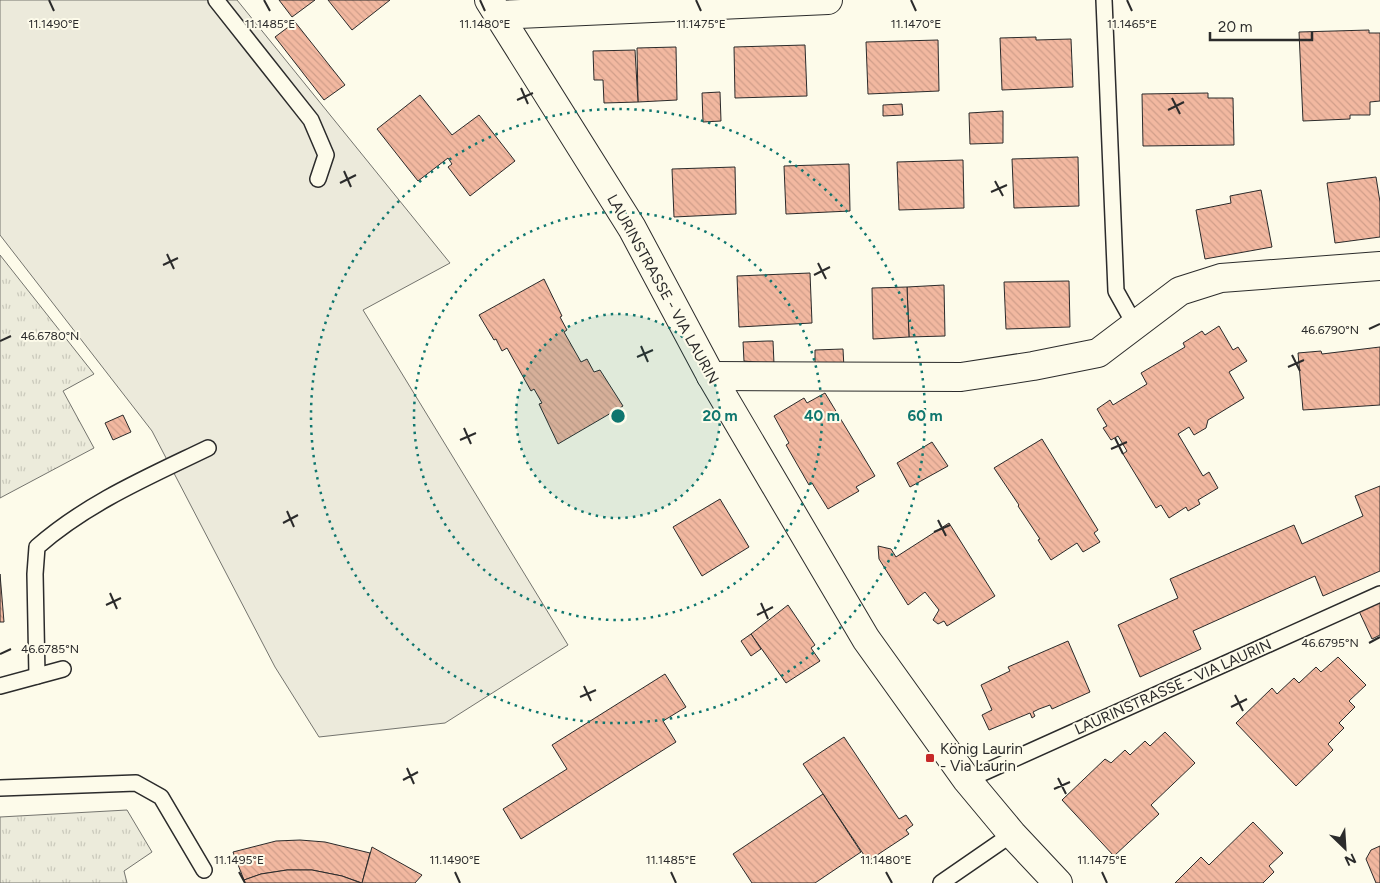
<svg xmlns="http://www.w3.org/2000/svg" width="1380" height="883" font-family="Figtree,sans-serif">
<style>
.grass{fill:url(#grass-tufts);stroke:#74746e}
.parking{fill:#eceadb;stroke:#74746e}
.building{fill:url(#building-back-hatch);stroke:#2b2b2b}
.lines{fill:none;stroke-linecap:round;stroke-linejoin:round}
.service-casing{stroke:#2b2b2b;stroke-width:18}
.minor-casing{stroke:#2b2b2b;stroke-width:30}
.service{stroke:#fdfbea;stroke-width:15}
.minor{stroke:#fdfbea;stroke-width:28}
.ticks{fill:none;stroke:#2b2b2b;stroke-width:2}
.ring{fill:none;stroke:#0f766e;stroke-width:2.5;stroke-dasharray:2.5 5}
.poi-dot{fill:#c62828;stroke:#fdfbea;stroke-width:2}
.labels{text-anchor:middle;stroke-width:4;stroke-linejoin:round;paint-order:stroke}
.street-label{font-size:15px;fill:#2b2b2b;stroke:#fdfbea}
.poi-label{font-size:15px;fill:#2b2b2b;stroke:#fdfbea;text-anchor:start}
.ticks-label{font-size:12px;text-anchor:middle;fill:#2b2b2b;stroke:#fdfbea;stroke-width:4;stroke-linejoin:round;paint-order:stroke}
.centre{fill:#0f766e;stroke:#fdfbea;stroke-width:2.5}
.ring-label{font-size:15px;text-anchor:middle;font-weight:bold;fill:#0f766e;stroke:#fdfbea;stroke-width:4;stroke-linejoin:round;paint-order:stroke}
</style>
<defs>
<pattern id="grass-tufts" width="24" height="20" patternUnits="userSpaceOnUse" patternTransform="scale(1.25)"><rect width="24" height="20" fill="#ecebdb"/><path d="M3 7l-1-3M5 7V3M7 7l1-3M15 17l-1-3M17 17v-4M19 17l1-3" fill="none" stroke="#cbcabc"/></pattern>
<pattern id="building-back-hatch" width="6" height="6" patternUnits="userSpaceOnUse" patternTransform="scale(1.25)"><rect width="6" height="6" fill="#f2b8a0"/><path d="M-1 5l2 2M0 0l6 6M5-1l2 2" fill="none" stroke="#d09e8a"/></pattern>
</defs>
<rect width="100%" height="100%" fill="#fdfbea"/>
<!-- grass -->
<g class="grass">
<path d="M0,255L94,374L63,391L94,448L0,498Z"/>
<path d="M127,810L152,852L124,871L127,883H0V817Z"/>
</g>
<!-- parking -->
<path class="parking" d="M0,0H237L450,263L363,310L568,645L445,723L319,737L275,667L152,431L0,235Z"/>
<!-- building -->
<g class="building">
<path d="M279,0H315L292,17Z"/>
<path d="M328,0H390L352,30Z"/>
<path d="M295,22L345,85L324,100L275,37Z"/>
<path d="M1369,30V33H1380V101L1370,102V115H1350V119L1303,121L1299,32Z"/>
<path d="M1036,37V40L1071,39L1073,87L1002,90L1000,38Z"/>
<path d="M938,40L939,91L868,94L866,42Z"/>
<path d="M805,45L807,96L735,98L734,47Z"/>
<path d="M676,47L677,100L638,102L637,48Z"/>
<path d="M635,50L638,102L604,103L603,80H594L593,51Z"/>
<path d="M720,92L721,121L703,122L702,93Z"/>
<path d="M1208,93V98H1233L1234,145L1143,146L1142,94Z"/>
<path d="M420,95L452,135L479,115L515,161L470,196L448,167L452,164L448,158L418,181L377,129Z"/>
<path d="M902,104L903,115L883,116V105Z"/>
<path d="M1003,111V143L970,144L969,113Z"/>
<path d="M1078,157L1079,206L1014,208L1012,159Z"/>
<path d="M963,160L964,208L899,210L897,162Z"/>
<path d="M849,164L850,211L786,214L784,166Z"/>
<path d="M735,167L736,214L674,217L672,169Z"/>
<path d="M1376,177L1380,202V237L1335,243L1327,183Z"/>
<path d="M1261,190L1272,247L1205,259L1196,210L1231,203L1230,196Z"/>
<path d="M810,273L812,323L739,327L737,276Z"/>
<path d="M544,279L562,316L560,317L567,330L564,332L581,362L587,359L594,372L600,370L623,406L558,444L539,404L542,403L534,389L531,391L507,348L502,351L496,339L494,340L479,315Z"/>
<path d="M1069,281L1070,327L1006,329L1004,282Z"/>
<path d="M944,285L945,336L909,337L907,287Z"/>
<path d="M907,287L909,337L873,339L872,288Z"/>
<path d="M1219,326L1233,350L1238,347L1247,361L1229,372L1244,398L1208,420L1206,428L1194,435L1189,427L1178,434L1203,476L1209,472L1218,488L1198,500L1200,504L1188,511L1186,507L1169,518L1161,505L1156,508L1123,454L1127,451L1118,436L1111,440L1103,428L1107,426L1097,409L1110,400L1113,405L1147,384L1141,373L1185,347L1183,343L1202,331L1205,335Z"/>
<path d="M768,341H773L774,364L744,361L743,342Z"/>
<path d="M1380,347V405L1303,410L1298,353L1321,351L1322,354Z"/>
<path d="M843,349L844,368H815V350Z"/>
<path d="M825,393L875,476L856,487L859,491L828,509L812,483L809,485L786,445L789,443L774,416L804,398L807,403Z"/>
<path d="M123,415L131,432L113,440L105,423Z"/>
<path d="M1042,439L1098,530L1094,533L1100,542L1083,552L1077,543L1051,560L1038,540L1040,539L1018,506L1019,505L994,468Z"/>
<path d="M932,442L948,466L910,487L897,463Z"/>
<path d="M1380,486V571L1323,596L1315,576L1193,631L1201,649L1140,677L1118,625L1178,598L1170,579L1294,525L1302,544L1363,516L1355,496Z"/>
<path d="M720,499L749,547L702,576L673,527Z"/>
<path d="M949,523L995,596L947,626L944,621L938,624L933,620L939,610L925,592L908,605L879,559L878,546L891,549L896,557Z"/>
<path d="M0,574L4,622H0Z"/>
<path d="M1380,600V635L1372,639L1358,609Z"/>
<path d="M788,605L815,645L811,648L820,661L786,683L751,634Z"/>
<path d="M751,634L761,649L751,656L741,641Z"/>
<path d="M1068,641L1090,692L1052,709L1050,705L1039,709L1033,712L1035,716L1032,718L1030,713L989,730L982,715L992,710L981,685L1010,671L1008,667Z"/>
<path d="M1338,657L1366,685L1349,701L1355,707L1339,723L1344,728L1328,744L1333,750L1296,786L1236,723L1272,688L1277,694L1294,678L1299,683L1316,667L1321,672Z"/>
<path d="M665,674L686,707L663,721L676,742L521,839L503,809L567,769L552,745Z"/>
<path d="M1165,732L1195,763L1151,805L1159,814L1114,856L1062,800L1105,759L1111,763L1125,750L1130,755L1145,741L1150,746Z"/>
<path d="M844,737L899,819L906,815L913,825L906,830L909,834L868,861L803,764Z"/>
<path d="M823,794L861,852L815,883H752L733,854Z"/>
<path d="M1253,822L1283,853L1269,866L1274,872L1263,883H1175L1201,857L1209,865Z"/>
<path d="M300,840L325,842L370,853L362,883L342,876L312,870H287L261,874L244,880L233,852L276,841Z"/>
<path d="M1380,846V883H1376L1366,859L1371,850Z"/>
<path d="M372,847L422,875L415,883H362Z"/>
<path d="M287,870H312L342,876L361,883H245L244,880L261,874Z"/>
</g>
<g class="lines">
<!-- service casing -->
<g class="service-casing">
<g id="service">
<path d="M216,0L311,120L326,155L318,179"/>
<path d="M1104,0L1116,291L1135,325"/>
<path d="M37,676L35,574L37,547C87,503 148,477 208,448"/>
<path d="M0,686L63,669"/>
<path d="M967,780L1380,594"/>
<path d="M0,788L136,783L161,797L204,870"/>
<path d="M941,883L1012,834"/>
</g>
</g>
<!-- minor casing -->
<g class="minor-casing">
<g id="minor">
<path d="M489,0L632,228L711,376L866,639L967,780L1012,834L1058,883"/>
<path d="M499,15L828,0"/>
<path d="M711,376L961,377L1033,366L1098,353L1180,291L1221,278L1380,266"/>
</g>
</g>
<!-- service -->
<use href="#service" class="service"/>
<!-- minor -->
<use href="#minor" class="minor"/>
</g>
<!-- ticks -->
<path class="ticks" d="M49,0L54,11M264,0L270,11M480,0L485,11M696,0L701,11M911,0L916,11M1127,0L1132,11M521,88L528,104M1172,98L1180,114M517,100L533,93M1168,110L1184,102M344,171L351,187M995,181L1003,196M340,183L356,175M991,192L1007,185M167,254L174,269M818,263L826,279M163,265L178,258M814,275L830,267M1369,329L1380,324M0,341L11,336M641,346L648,362M1292,355L1300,371M637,357L653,350M1288,367L1304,360M464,428L471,444M1115,438L1123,454M460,440L476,433M1111,449L1127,442M287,511L294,527M938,520L946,536M283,523L298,515M934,532L950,525M110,593L117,609M761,603L768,619M106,605L121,598M757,615L773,607M1369,643L1380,637M0,654L11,649M584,686L591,701M1235,695L1243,711M580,697L596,690M1231,707L1247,699M407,768L414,784M1058,778L1066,794M403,780L418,772M1054,789L1070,782M239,872L245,883M455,872L460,883M671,872L676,883M886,872L892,883M1102,872L1107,883"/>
<!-- distance rings -->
<circle cx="618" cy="416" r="102" fill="#0f766e" fill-opacity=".12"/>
<g class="ring">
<circle cx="618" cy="416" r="102"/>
<circle cx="618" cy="416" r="204"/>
<circle cx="618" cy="416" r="307"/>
</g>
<!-- markers -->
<rect class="poi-dot" x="925" y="753" width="10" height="10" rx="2.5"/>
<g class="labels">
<!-- street labels -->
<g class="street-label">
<text transform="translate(663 289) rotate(61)" y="5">LAURINSTRASSE - VIA LAURIN</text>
<text transform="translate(1173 687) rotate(-24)" y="5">LAURINSTRASSE - VIA LAURIN</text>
</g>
<!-- poi labels -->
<g class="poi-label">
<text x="940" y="754">König Laurin<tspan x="940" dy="17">- Via Laurin</tspan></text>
</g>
</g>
<g class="ticks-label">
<text x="54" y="28">11.1490°E</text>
<text x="270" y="28">11.1485°E</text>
<text x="485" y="28">11.1480°E</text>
<text x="701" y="28">11.1475°E</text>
<text x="916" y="28">11.1470°E</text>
<text x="1132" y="28">11.1465°E</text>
<text x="1330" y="334">46.6790°N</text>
<text x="50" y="340">46.6780°N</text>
<text x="1330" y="647">46.6795°N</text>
<text x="50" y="653">46.6785°N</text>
<text x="239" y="864">11.1495°E</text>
<text x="455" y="864">11.1490°E</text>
<text x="671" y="864">11.1485°E</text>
<text x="886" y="864">11.1480°E</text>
<text x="1102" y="864">11.1475°E</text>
</g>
<circle cx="618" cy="416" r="8" class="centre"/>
<g class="ring-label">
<text x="720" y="421">20 m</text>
<text x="822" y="421">40 m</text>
<text x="925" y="421">60 m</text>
</g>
<!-- north arrow -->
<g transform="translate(1345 848) rotate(155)" stroke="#fdfbea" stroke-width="4" paint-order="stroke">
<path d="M0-4L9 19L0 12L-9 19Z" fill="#2b2b2b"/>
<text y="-8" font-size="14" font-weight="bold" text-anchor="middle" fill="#2b2b2b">N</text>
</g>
<!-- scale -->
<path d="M1210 32v8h102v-8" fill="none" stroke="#2b2b2b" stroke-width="2.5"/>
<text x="1218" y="32" font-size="15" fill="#2b2b2b" stroke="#fdfbea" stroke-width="4" paint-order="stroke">20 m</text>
</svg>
